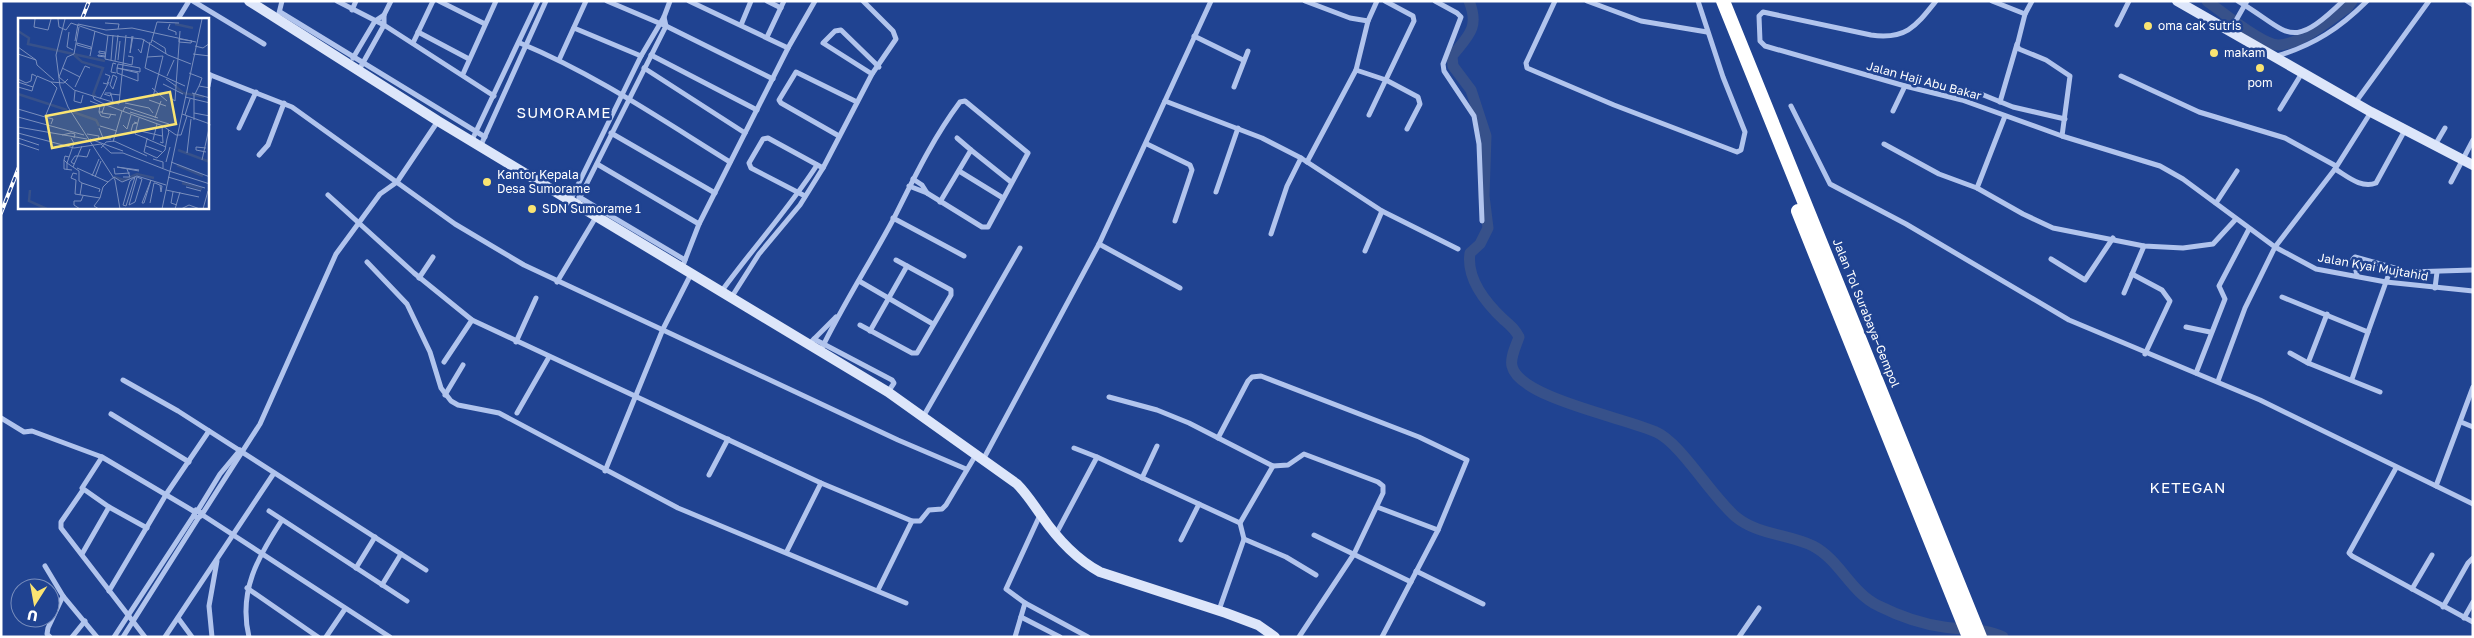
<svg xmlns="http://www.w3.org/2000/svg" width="2474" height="638" font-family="'Golos Text',sans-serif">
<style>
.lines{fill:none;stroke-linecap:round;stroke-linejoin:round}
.river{stroke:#37518a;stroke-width:11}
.street{stroke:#b1c4ed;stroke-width:5}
.secondary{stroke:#dde6fa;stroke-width:10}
.highway{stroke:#fff;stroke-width:14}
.rail-casing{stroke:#fff;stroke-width:4}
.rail{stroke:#204391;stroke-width:2;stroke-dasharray:5.5;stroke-linecap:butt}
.poi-dot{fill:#fae472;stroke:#204391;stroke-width:2}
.labels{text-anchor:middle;stroke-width:5;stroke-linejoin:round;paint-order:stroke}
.poi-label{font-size:12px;fill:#fff;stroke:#204391;text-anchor:start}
.street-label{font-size:12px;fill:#fff;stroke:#204391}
.quarter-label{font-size:15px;letter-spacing:1px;fill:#fff;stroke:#204391}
.inset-river{fill:none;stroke:#37518a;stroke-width:2.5}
.inset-road{fill:none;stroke:#798ebd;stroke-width:1}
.view{fill:#fae472;fill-opacity:0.15;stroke:#fae472;stroke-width:2.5}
.inset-edge{fill:none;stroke:#fff;stroke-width:2.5}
</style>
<rect width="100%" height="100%" fill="#204391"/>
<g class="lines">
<!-- river -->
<g class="river">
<path d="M1469,1C1480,28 1468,36 1452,56L1453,66L1471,90L1486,136L1484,196L1488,228L1480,244L1470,253C1466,279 1486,303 1504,320C1511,326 1515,329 1519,337C1516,346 1510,357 1512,366C1519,398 1626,418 1656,432C1681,443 1711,496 1736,517C1758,535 1788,534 1813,546C1840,560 1851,593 1879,606C1899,616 1922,624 1944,627C1964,630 1985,628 2003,637"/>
<path d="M2207,1C2221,11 2263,46 2279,45C2304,43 2327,21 2347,8L2352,1"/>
</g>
<!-- street -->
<g class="street">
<path d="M193,1L264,44"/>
<path d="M337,1L384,25L494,96"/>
<path d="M439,1L485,24"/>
<path d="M607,1L666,26L773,79"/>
<path d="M689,1L788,48"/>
<path d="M767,1L781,8"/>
<path d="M1305,1L1350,18L1368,21"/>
<path d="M1435,1L1457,13L1461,17L1443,64L1444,71L1474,116L1479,144L1482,221"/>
<path d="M1555,1L1526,63L1527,68L1614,105L1737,152L1741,150L1745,132L1723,77L1698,1"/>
<path d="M1587,1L1641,21L1707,32"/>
<path d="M1936,1C1916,26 1906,40 1871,35L1763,12L1759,16L1760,41L1765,46L1905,86L1962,100L2062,136L2160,166L2183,179L2275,247L2316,269L2386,282L2473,291"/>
<path d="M1992,1L2025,14"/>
<path d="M2032,1L2025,14L2017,46L2019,49L2046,60L2070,76L2062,136"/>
<path d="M2238,1C2290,32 2289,53 2343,1"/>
<path d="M2467,1L2473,5"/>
<path d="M352,10L356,1"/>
<path d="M280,12L485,137"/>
<path d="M279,13L282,1"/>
<path d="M178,19L189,1"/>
<path d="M741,25L751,1"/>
<path d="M2117,25L2129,1"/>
<path d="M574,28L641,56"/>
<path d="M2230,31L2247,1"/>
<path d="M418,32L469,59"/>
<path d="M1194,36L1243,60"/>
<path d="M767,37L784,1"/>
<path d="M413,43L433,1"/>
<path d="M520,43C595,74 662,120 730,162"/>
<path d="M651,55L757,110"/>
<path d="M2277,56C2314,45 2340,28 2367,1"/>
<path d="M353,58L375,21L384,15"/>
<path d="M559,60L586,1"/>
<path d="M644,68L745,133"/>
<path d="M359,70L384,25V15L391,1"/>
<path d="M1356,70L1368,21L1377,1"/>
<path d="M208,74L292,107L455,224L524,265L898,440L966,469"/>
<path d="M463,74L496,1"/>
<path d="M872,74L823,43L835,31L841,30L879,67"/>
<path d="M2121,76L2199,112L2285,138L2336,166"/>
<path d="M208,86L210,75"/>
<path d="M1234,87L1248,51"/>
<path d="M1981,94L2013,107L2065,119"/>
<path d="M1165,101L1262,138L1301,158L1382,211L1458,249"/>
<path d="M2000,102L2017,44"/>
<path d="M2355,103L2429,1"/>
<path d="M1791,106L1830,184L1906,224L2069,320L2260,400L2473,504"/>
<path d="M2280,109L2302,73"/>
<path d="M1893,111L1905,86"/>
<path d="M1369,115L1414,21L1413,16L1385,1"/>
<path d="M2005,116L1977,188L2023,214L2053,228L2144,246L2183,248L2213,244L2236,219"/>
<path d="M239,128L256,92"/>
<path d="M611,133L715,193"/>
<path d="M839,136L781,103L779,100L796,72L857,102"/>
<path d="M957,138L971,150"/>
<path d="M472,140L538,1"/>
<path d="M1147,144L1190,165L1192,170L1175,221"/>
<path d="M1884,144L1939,174L1977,188"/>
<path d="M481,145L546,1"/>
<path d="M2435,145L2445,128"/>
<path d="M259,155L268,145L284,103"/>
<path d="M1307,162L1356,70L1386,80L1418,97L1420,104L1407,129"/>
<path d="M597,164L699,224"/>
<path d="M2335,169C2347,176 2361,189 2376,183L2405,130"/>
<path d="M959,171L1003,198"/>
<path d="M913,179L922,185L927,193"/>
<path d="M2451,182L2473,140"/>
<path d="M1216,192L1238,128"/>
<path d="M328,195L414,273L472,320L821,483L912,521H920L929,510L942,509L946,505L977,453"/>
<path d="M805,196L751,168L749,163L763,139L768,138L823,168L872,74L896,39L893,31L863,1"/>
<path d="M579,197L685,260L684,263"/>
<path d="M570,201L641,56L664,17L670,1"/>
<path d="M940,202L971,150L1011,182"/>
<path d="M2216,203L2237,171"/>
<path d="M576,205L666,26L664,17"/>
<path d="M893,218L964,256"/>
<path d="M1271,234L1287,186L1301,158"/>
<path d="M1099,244L1180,288"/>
<path d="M1365,251L1382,211"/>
<path d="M2051,259L2085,280L2113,238"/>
<path d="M685,260L699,224L788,48L815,1"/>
<path d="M367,262L407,304L430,352L441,388L451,401L458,405L499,413L678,508L906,603"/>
<path d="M2132,274L2162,290L2170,301L2145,354"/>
<path d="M2357,275L2353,259L2355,257L2409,272L2473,270"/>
<path d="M419,278L433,257"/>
<path d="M859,281L933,324"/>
<path d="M557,282L596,217"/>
<path d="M2435,288L2437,272"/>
<path d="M721,292C752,249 788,210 817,165"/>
<path d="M2124,293L2144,246"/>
<path d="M2282,297L2368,332L2391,268"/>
<path d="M731,298L759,254L800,205L823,168"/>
<path d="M2327,314L2308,363L2380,392"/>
<path d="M860,325L912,353H917L951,295V290L896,260"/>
<path d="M2186,327L2210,332"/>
<path d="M870,331L907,266"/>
<path d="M814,339L892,380L894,383L888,392"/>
<path d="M812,341L836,317"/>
<path d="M516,342L536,298"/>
<path d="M820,352C842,306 870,263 894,218C914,178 933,138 960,102L965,101L1028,153L988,227H982L927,193L909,186"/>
<path d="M2290,353L2308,363"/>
<path d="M444,362L472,320"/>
<path d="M2196,373L2225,299L2219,286L2249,229"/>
<path d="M2352,379L2368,332"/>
<path d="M123,380L178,411L426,570"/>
<path d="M2218,381L2245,308L2275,247L2335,169L2371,112"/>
<path d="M445,395L463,365"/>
<path d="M1109,397L1157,410L1189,423L1273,466L1288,465L1304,454L1378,482L1383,486V493L1354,554L1299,637"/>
<path d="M517,413L549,357"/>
<path d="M111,414L189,462"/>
<path d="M923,417L1020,248"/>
<path d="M1,418L24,432L32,431L102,457L195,512"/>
<path d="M2461,422L2473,427"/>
<path d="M1218,438L1248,381L1252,377L1261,376L1419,437L1467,460L1438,530"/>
<path d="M1074,448L1097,457"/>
<path d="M102,457L82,488L109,507L147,528"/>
<path d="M984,458L1099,244L1211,1"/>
<path d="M2396,468L2349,553L2352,556L2473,622"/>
<path d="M605,471L663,329L691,274"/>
<path d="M709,475L728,439"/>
<path d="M1142,478L1157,446"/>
<path d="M2436,486L2473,387"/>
<path d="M83,490L61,522V528L145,637"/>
<path d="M1377,507L1438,530L1382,637"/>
<path d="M198,510L220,474L240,450"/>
<path d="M269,511L407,601"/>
<path d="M201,513L196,510L194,515L197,518L201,516L260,424L336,254L380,194L397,182L438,121"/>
<path d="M201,514L390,637"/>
<path d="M1040,515L1006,589L1025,603L1088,637"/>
<path d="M1056,534L1097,457L1240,523"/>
<path d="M1314,535L1411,582"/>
<path d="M1244,539L1286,557L1316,575"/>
<path d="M1181,540L1199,504"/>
<path d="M787,551L821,483"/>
<path d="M82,554L109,507"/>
<path d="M45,566L63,596L97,637"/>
<path d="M356,568L375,537"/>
<path d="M1416,571L1483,604"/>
<path d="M382,585L401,554"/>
<path d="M247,588L318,637"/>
<path d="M2412,589L2432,555"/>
<path d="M878,590L912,521"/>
<path d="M109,591L167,493L209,431"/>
<path d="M2443,607L2468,563L2473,558"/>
<path d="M1219,610L1244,539L1240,523L1273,466"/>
<path d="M1021,617L1060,637"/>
<path d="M178,618L192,637"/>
<path d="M2464,618L2473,602"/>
<path d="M50,637L47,634L48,628L63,596"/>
<path d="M72,637L85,621"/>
<path d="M114,637L194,515"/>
<path d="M123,637L199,517"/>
<path d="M165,637L274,473"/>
<path d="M212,637L209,606L217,561"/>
<path d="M249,637C238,591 258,557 282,520"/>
<path d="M326,637L345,609"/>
<path d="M1015,637L1025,603"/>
<path d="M1739,637L1759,608"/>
</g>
<!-- secondary -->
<g class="secondary">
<path d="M249,1L438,121L888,392L1017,484C1027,494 1033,504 1041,515C1056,537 1076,559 1100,572L1226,613L1258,625L1275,637"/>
<path d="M2177,1L2371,112L2473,165"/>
</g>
<!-- highway -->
<g class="highway">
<path d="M1723,1L1980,637"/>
<path d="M1798,211L1969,637"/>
</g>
<!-- rail casing -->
<g class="rail-casing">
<g id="rail">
<path d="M82,19L89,1"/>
<path d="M1,213L19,167"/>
</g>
</g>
<!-- rail -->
<use href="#rail" class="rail"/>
</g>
<!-- markers -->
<g class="poi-dot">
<circle cx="2148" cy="26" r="5"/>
<circle cx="2214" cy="53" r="5"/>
<circle cx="2260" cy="68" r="5"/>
<circle cx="487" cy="182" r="5"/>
<circle cx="532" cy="209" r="5"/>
</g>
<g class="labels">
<!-- poi labels -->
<g class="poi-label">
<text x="2158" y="30">oma cak sutris</text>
<text x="2224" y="57">makam</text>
<text x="2260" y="87" text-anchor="middle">pom</text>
<text x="497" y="179">Kantor Kepala<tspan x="497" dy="14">Desa Sumorame</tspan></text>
<text x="542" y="213">SDN Sumorame 1</text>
</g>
<!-- street labels -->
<g class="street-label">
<text transform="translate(1924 81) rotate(15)" y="4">Jalan Haji Abu Bakar</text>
<text transform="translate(2373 267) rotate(10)" y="4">Jalan Kyai Mujtahid</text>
<text transform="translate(1866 313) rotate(68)" y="4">Jalan Tol Surabaya–Gempol</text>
</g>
<!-- quarter labels -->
<g class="quarter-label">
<text x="564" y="118">SUMORAME</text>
<text x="2188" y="493">KETEGAN</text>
</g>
</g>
<!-- overview -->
<g transform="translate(18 18)">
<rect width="191" height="191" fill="#204391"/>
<path class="inset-river" d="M157,6L175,10M0,13L11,20L10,26L87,43M55,36L64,44L85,50L75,77L78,78M156,67L165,75L186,79M0,76L49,92M55,94L78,102L81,108M160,132L192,144M159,147L185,158M96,159L106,162L119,156L136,160M164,165L184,171M12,172L11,183L29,191"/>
<path class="inset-road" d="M17,1L16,9L30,12L33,1M40,1L41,9L48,12L53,5L88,17L124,21L150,37L173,46M47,1L38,37L42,68L50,89L97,162L102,191M87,5L101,6L100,11M152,6L150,11L158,14V17M61,9L56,36L49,39L41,59L56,72L75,78L76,81L88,87L145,108L158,117M51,14L49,29L55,32M90,17L87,41L114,47L115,39L110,38M114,18L112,35L115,18M161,21L174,23L173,25L161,24ZM134,22L147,30L148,36M57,23L60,6L88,12L114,10L178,24M132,24L127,50L167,68M59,25L73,29V31L59,27ZM133,25L139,4L161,5M177,28L185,30L192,25M0,29L18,42M120,31L123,35L126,21M81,33L87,34V36L81,35ZM0,36L18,42L19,47L36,62M175,36L192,38M80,37L87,38V39L80,38ZM72,38L77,13M129,39L145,38M93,42L95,17M100,42L102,23M97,43L100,17M100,46L122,50V54L99,50ZM44,50L62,59M99,50L120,55V63L99,55ZM98,55L93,54L95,45L98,46M171,55L184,60L181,68M95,57L99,59L95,71L92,67ZM149,58L156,42M0,61L8,65L13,63L14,56L18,58M148,61L158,68L157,83L154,81M0,64L15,69L19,58L33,64L46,65L50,61M85,65L89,66L92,58L87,56M145,66L165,76M158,68L162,13M0,69L14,73L15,69M57,69L67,48L72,50M134,70L149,83M57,73L56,83L63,85L65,77M174,75L192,80M86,76L92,78L93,75H87M177,76L181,68L192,70M75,78L101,86M135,79L145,38M167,79L192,85M82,81L91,64M131,82L148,88M72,83L82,87L81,94H84M95,84L93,76L102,77M107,85L131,90L135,95M87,86L84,95L98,97M101,86L108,17M0,91L27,99M105,93L107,89L140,100M81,94L83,98L91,100L93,96M112,94L151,106M176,95L192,98M164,96L192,106L184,142M167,97L172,81M0,99L66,117M121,100L117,116L130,121M137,100L143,83M176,102V76M33,106L35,101L27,99L39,70L33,64M105,107L109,111L113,97M82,108L99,113M0,109L69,121M81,110L85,120L93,121M118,112L144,118M0,115L56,130L83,126L93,135H105L151,153M116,115L113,113L115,106L119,105L116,104M69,116L81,118L80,122M44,117L53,115L57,116L56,120M158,117H163L169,98M0,120L21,127M53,120L56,125L49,145L61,153V163L64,165L62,177M72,121L105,133M135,122L139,106M95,124L104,93M142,124L145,125L144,108M0,125L21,132M128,128L144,134M148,129L129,121L126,134L139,140L147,132L149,121L151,114L150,113L151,112M83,130L88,124L96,123L129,138M188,134L178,132V129L188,130M169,135L173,101M62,138L69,139L72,131M135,141L145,144V150M46,142V151L54,152M148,144L152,129M153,144L192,159M56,146L53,144L57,138H62M55,149L64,128M59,150L90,164L85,169L82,180M96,150L97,156L112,155M49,152V145L46,142L47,138L51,139M121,153L99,149L121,152M151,153L192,166M59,156L55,155L53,160L58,162L57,176L82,180L76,188L81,191M74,158L81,141M77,159L83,143M105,159H112L109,151M117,159L108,188L105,187L112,163ZM119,159L124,161L117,184L111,187ZM150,159L187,170M90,164L96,159L104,164L119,158L148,167M64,165L82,171L81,174M168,169L183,173M148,172L181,179M155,174L153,185L159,187M124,185H126L133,162L124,185M132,185L136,165H137L144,168L143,174L142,167M62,191L56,187V183H63L65,178M144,191L184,1M157,191L162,174M163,191L171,187L182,191M185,191L190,173"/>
<path class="view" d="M152,74L158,106L34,130L28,98Z"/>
<rect width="191" height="191" class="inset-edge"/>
</g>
<!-- border -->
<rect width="2474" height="638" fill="none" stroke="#ffffff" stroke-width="5"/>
<!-- north arrow -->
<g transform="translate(35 603) rotate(191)"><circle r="24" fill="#204391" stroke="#798ebd"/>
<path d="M0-4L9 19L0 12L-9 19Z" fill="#fae472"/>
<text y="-8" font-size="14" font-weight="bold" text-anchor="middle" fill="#ffffff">U</text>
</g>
</svg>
